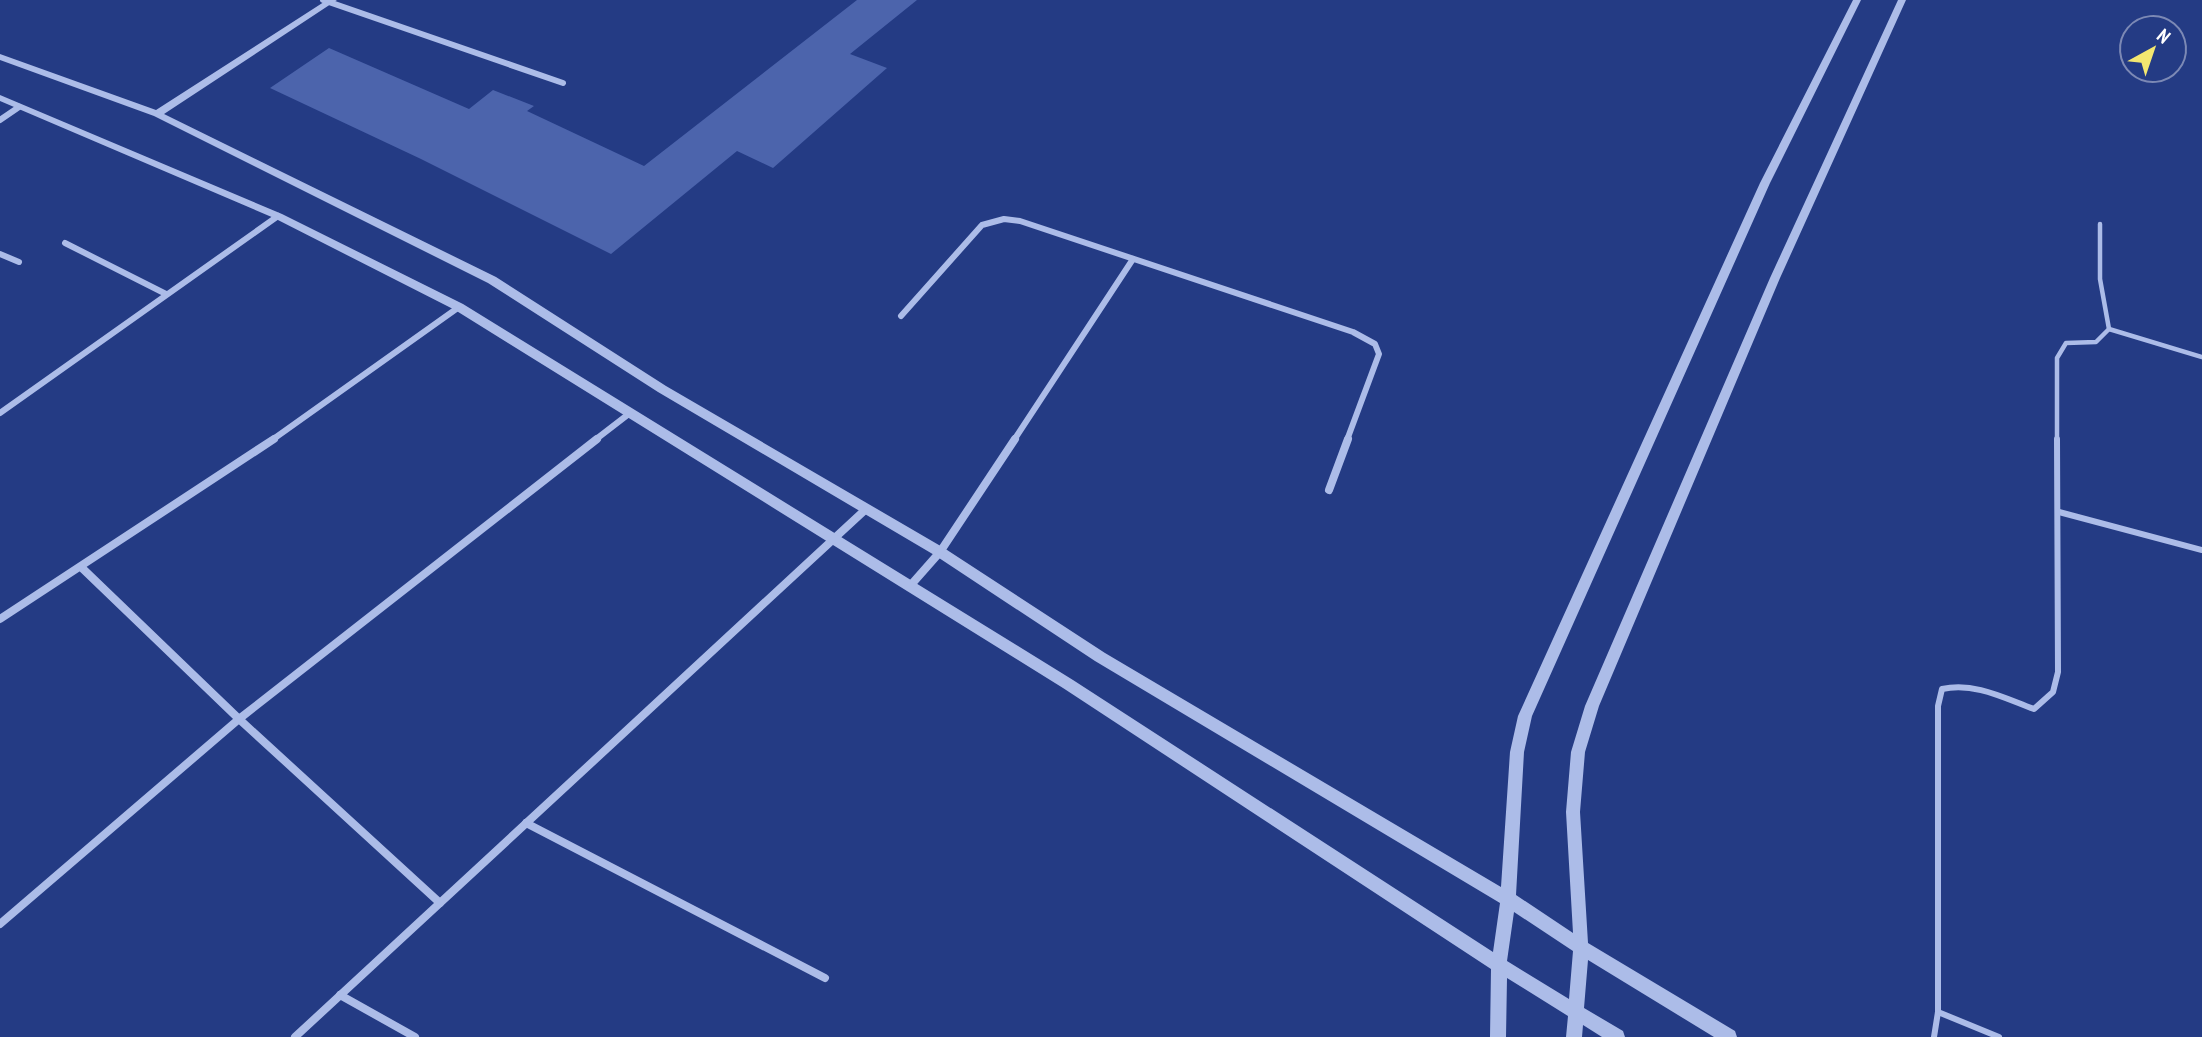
<svg xmlns="http://www.w3.org/2000/svg" width="2202" height="1037" font-family="'PT Sans Narrow',sans-serif">
<style>
.building{fill:#4c64ac}
.lines{fill:none;stroke-linecap:round;stroke-linejoin:round}
.service-far1{stroke:#acbce8;stroke-width:4.5}
.service{stroke:#acbce8;stroke-width:6}
.minor-far1{stroke:#acbce8;stroke-width:6}
.minor{stroke:#acbce8;stroke-width:8}
.tertiary{fill:#acbce8;fill-rule:evenodd}
</style>
<rect width="100%" height="100%" fill="#243b84"/>
<!-- building -->
<path class="building" d="M857,0H917L850,54L887,68L773,168L737,151L611,254L421,159L270,88L329,48L469,109L493,90L534,106L527,111L644,166Z"/>
<g class="lines">
<!-- service-far1 -->
<g class="service-far1">
<path d="M2109,329L2202,357"/>
<path d="M2057,440V358L2066,343L2096,342L2109,329L2100,279V224"/>
</g>
<!-- service -->
<g class="service">
<path d="M2059,512L2202,550"/>
<path d="M1938,1012L1999,1037"/>
<path d="M1934,1037L1938,1012V706L1942,689C1975,682 2004,698 2034,709L2053,692L2058,672L2057,439"/>
</g>
<!-- minor-far1 -->
<g class="minor-far1">
<path d="M323,0L563,83"/>
<path d="M0,120L19,107"/>
<path d="M65,243L166,294"/>
<path d="M0,254L19,262"/>
<path d="M901,316L982,225L1004,219L1020,221L1353,332L1375,344L1379,354L1347,440"/>
<path d="M0,413L278,216"/>
<path d="M272,440L459,307"/>
<path d="M595,440L630,413"/>
<path d="M1014,440L1133,259"/>
</g>
<!-- minor -->
<g class="minor">
<path d="M1329,490L1348,439"/>
<path d="M81,567L239,719L440,903"/>
<path d="M910,586L940,552L1015,439"/>
<path d="M0,619L274,439"/>
<path d="M526,823L825,978"/>
<path d="M0,924L239,719L597,439"/>
<path d="M340,995L415,1037"/>
<path d="M295,1037L866,509"/>
</g>
<!-- tertiary -->
<path class="tertiary" d="M327,0H337L164,114L496,277L666,386L944,548L1105,653L1501,887L1510,752L1518,716L1760,183L1853,0H1861L1770,183L1532,716L1524,752L1516,895L1573,933L1566,812L1571,752L1585,706L1770,278L1898,0H1906L1780,278L1599,706L1585,752L1580,812L1588,943L1735,1031L1737,1037H1714L1588,960L1584,1008L1623,1031L1625,1037H1602L1583,1025L1582,1037H1566L1568,1016L1507,978L1506,1037H1490L1491,969L1063,688L455,310L274,218L0,101V95L282,214L463,304L1073,680L1493,952L1500,903L1095,661L936,556L658,392L488,283L154,116L0,60V54L156,110ZM1514,912L1573,951L1569,999L1507,961Z"/>
</g>
<!-- north arrow -->
<g transform="translate(2153 49) rotate(40)"><circle r="33" fill="#243b84" stroke="#7c89b5" stroke-width="2"/>
<path d="M0-5L12 26L0 18L-12 26Z" fill="#f3e770"/>
<text y="-10" font-size="19" font-weight="bold" text-anchor="middle" fill="#ffffff">N</text>
</g>
</svg>
